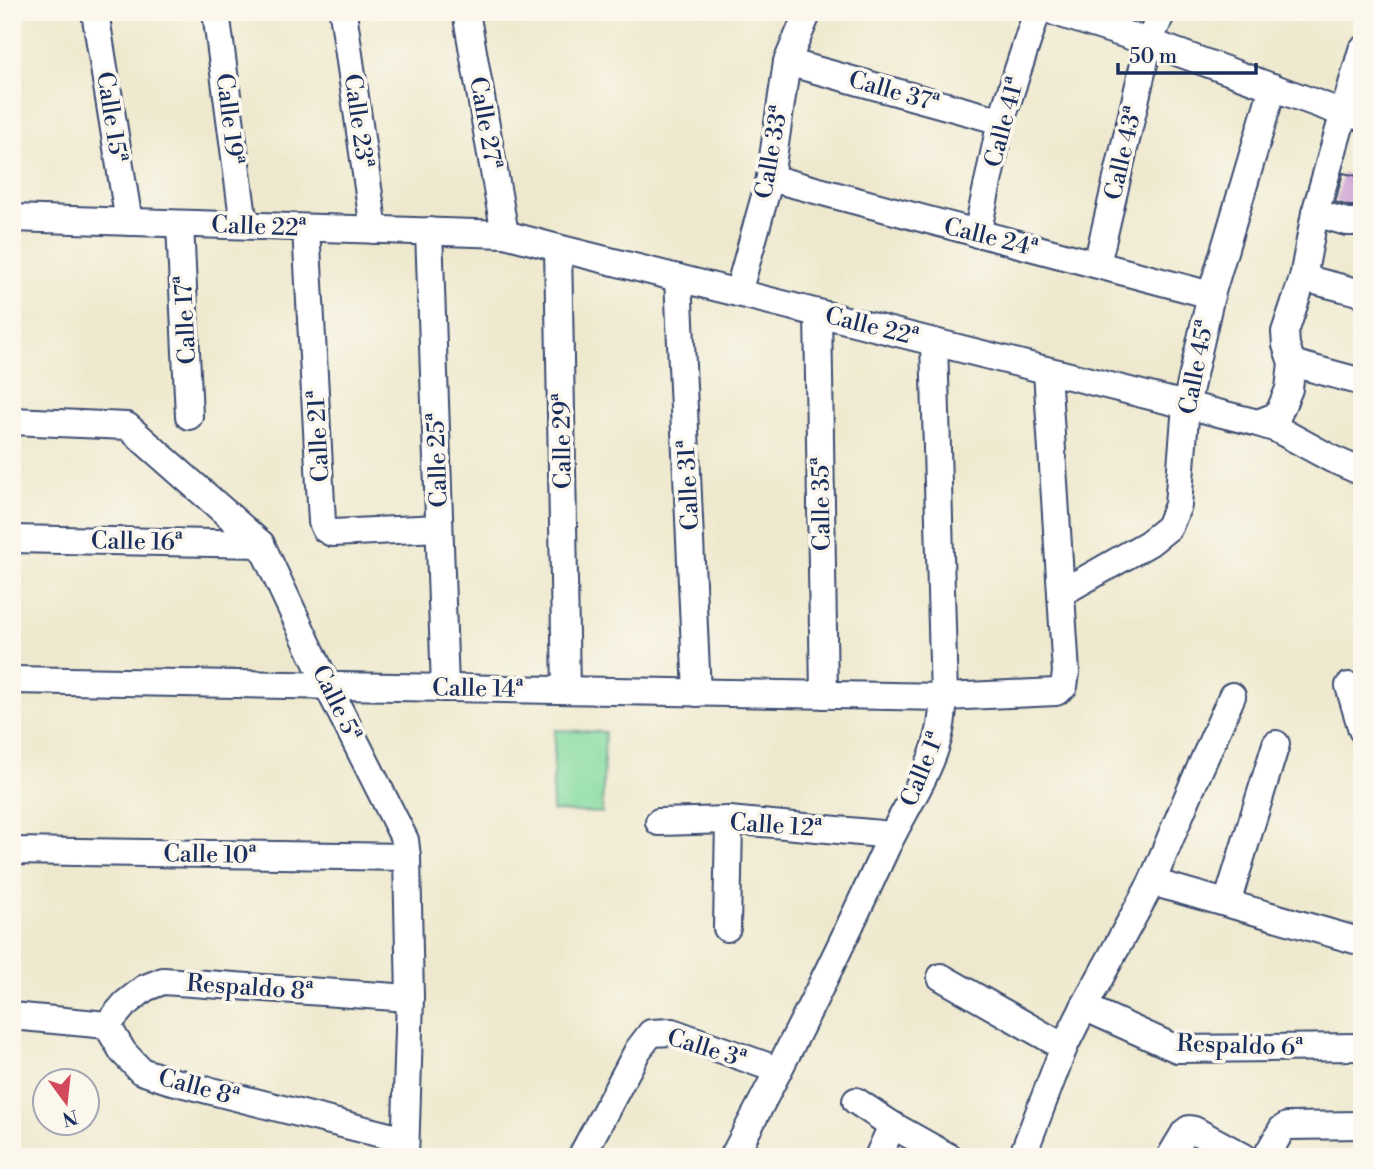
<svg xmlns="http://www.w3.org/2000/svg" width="1374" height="1169" font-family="'Libre Bodoni',serif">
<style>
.green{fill:#81da9f;stroke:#4e847e;stroke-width:2}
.building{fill:#c590d0}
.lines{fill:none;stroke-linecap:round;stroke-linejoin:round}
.minor-casing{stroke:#3b4b6f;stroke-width:30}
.minor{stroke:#fff;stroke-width:26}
.labels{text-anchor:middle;stroke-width:7;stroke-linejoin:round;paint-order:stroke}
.street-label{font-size:24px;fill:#1b2f5e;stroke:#fbf7ec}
</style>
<rect width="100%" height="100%" fill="#fbf7ec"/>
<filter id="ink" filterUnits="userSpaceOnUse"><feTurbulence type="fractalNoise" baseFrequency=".0143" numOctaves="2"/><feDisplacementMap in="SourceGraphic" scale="14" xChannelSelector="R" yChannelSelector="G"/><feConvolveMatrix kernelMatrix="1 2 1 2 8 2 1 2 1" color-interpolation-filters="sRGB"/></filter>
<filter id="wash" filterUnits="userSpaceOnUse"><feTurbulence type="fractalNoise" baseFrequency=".00686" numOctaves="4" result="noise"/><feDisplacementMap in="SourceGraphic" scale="28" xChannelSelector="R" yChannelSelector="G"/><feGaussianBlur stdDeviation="1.57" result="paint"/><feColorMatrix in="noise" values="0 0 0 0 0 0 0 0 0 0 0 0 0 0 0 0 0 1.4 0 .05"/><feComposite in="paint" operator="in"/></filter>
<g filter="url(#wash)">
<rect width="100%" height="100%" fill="#eee9ce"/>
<!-- green -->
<path class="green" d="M555,730L605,732L602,813L552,811Z"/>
<g id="blocks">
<!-- building -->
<path class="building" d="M1343,173L1362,177V191L1357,206H1349L1335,202Z"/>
</g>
</g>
<g filter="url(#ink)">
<use href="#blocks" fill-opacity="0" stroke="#3b4b6f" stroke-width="2"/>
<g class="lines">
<!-- minor casing -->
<g class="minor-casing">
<g id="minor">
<path d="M95,12L129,222"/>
<path d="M216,12L244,225"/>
<path d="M343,12L374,230"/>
<path d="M466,12L505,234"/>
<path d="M1055,12L1149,42L1343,113L1362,117"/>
<path d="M787,62L1001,121"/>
<path d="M770,178L1211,295"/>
<path d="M1315,213L1347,222H1362"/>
<path d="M12,218L505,234L558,248L566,690"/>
<path d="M180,224L189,416"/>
<path d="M306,228L322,522L325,529L332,533L439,528"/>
<path d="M429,231L445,688"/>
<path d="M977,234L1001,121L1037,12"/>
<path d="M558,248L1258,423L1277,429L1332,459L1362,472"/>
<path d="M1097,264L1149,42L1162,12"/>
<path d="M678,278L697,693"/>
<path d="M1303,278L1362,293"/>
<path d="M738,293L770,178L787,62L808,12"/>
<path d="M818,313L824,695"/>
<path d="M1292,363L1362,382"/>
<path d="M12,421L127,426L261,544L327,685L405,840L407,857L410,998L405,1157"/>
<path d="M1258,423L1278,415L1289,389L1292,363L1286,345L1285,332L1303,278L1315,213L1362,50"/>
<path d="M12,539L261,544"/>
<path d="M1061,593L1149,543L1169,527L1178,505L1186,405L1211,295L1273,87"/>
<path d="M12,680L944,697L1056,692L1064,686L1066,673L1047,371"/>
<path d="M1349,686L1362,730"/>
<path d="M659,822L729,820L892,835"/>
<path d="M12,851L407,857"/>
<path d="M1152,882L1362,942"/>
<path d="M1227,903L1276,744"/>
<path d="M727,928L729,820"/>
<path d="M941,977L1064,1047"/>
<path d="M1084,1007L1177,1049L1362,1047"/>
<path d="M12,1016L107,1025L123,1052L141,1071L168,1080L405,1140"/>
<path d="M107,1025L125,1004L145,988L163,981L410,998"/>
<path d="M856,1101L892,1125L949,1157"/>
<path d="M581,1157L638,1050L651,1033L672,1032L778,1070"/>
<path d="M733,1157C787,1056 838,954 885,850C902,813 927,779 938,739C942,726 943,711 944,697L934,342"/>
<path d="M878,1157L892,1125"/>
<path d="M1022,1157L1064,1047L1084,1007L1152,882L1191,789L1232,696"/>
<path d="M1170,1157L1185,1132L1189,1129L1194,1130L1244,1157"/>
<path d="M1266,1157L1282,1129L1287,1126L1362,1125"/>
</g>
</g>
<!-- minor -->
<use href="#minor" class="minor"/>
</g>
</g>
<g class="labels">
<!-- street labels -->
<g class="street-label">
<text transform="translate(894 91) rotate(16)" y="8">Calle 37ª</text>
<text transform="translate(112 117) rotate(81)" y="8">Calle 15ª</text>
<text transform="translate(230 119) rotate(83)" y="8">Calle 19ª</text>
<text transform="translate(359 121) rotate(82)" y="8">Calle 23ª</text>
<text transform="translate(1004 122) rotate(-75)" y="8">Calle 41ª</text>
<text transform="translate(486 123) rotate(80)" y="8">Calle 27ª</text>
<text transform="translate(771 152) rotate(-80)" y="8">Calle 33ª</text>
<text transform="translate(1123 153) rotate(-77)" y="8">Calle 43ª</text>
<text transform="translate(259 226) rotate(2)" y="8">Calle 22ª</text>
<text transform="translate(991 237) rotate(14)" y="8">Calle 24ª</text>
<text transform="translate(185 320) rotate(-93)" y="8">Calle 17ª</text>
<text transform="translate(872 326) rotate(14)" y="8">Calle 22ª</text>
<text transform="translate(1196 367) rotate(-79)" y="8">Calle 45ª</text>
<text transform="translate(318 436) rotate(-93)" y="8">Calle 21ª</text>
<text transform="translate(562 441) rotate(-91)" y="8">Calle 29ª</text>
<text transform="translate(437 460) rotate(-92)" y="8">Calle 25ª</text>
<text transform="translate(688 485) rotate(-93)" y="8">Calle 31ª</text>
<text transform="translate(821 504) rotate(-91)" y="8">Calle 35ª</text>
<text transform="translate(137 541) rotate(1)" y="8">Calle 16ª</text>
<text transform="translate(478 688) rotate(1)" y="8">Calle 14ª</text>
<text transform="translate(337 703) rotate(64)" y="8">Calle 5ª</text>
<text transform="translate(922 769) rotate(-68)" y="8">Calle 1ª</text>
<text transform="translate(776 825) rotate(4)" y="8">Calle 12ª</text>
<text transform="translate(210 854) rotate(1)" y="8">Calle 10ª</text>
<text transform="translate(250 987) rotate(4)" y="8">Respaldo 8ª</text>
<text transform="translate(1240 1045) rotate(2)" y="8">Respaldo 6ª</text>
<text transform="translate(707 1048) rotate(17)" y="8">Calle 3ª</text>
<text transform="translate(199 1087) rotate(15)" y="8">Calle 8ª</text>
</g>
</g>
<!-- margin -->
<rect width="1374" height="1169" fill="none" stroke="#fbf7ec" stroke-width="42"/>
<!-- north arrow -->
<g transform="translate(66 1102) rotate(165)"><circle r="33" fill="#fbf7ec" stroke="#a1a7b3" stroke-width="2"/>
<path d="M0-5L12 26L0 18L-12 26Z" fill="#d1495b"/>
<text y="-10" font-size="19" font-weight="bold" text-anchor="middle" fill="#1b2f5e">N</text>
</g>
<!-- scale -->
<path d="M1118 63v10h138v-10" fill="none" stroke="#1b2f5e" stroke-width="3.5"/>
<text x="1129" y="63" font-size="21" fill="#1b2f5e" stroke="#fbf7ec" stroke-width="5" paint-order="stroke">50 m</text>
</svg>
